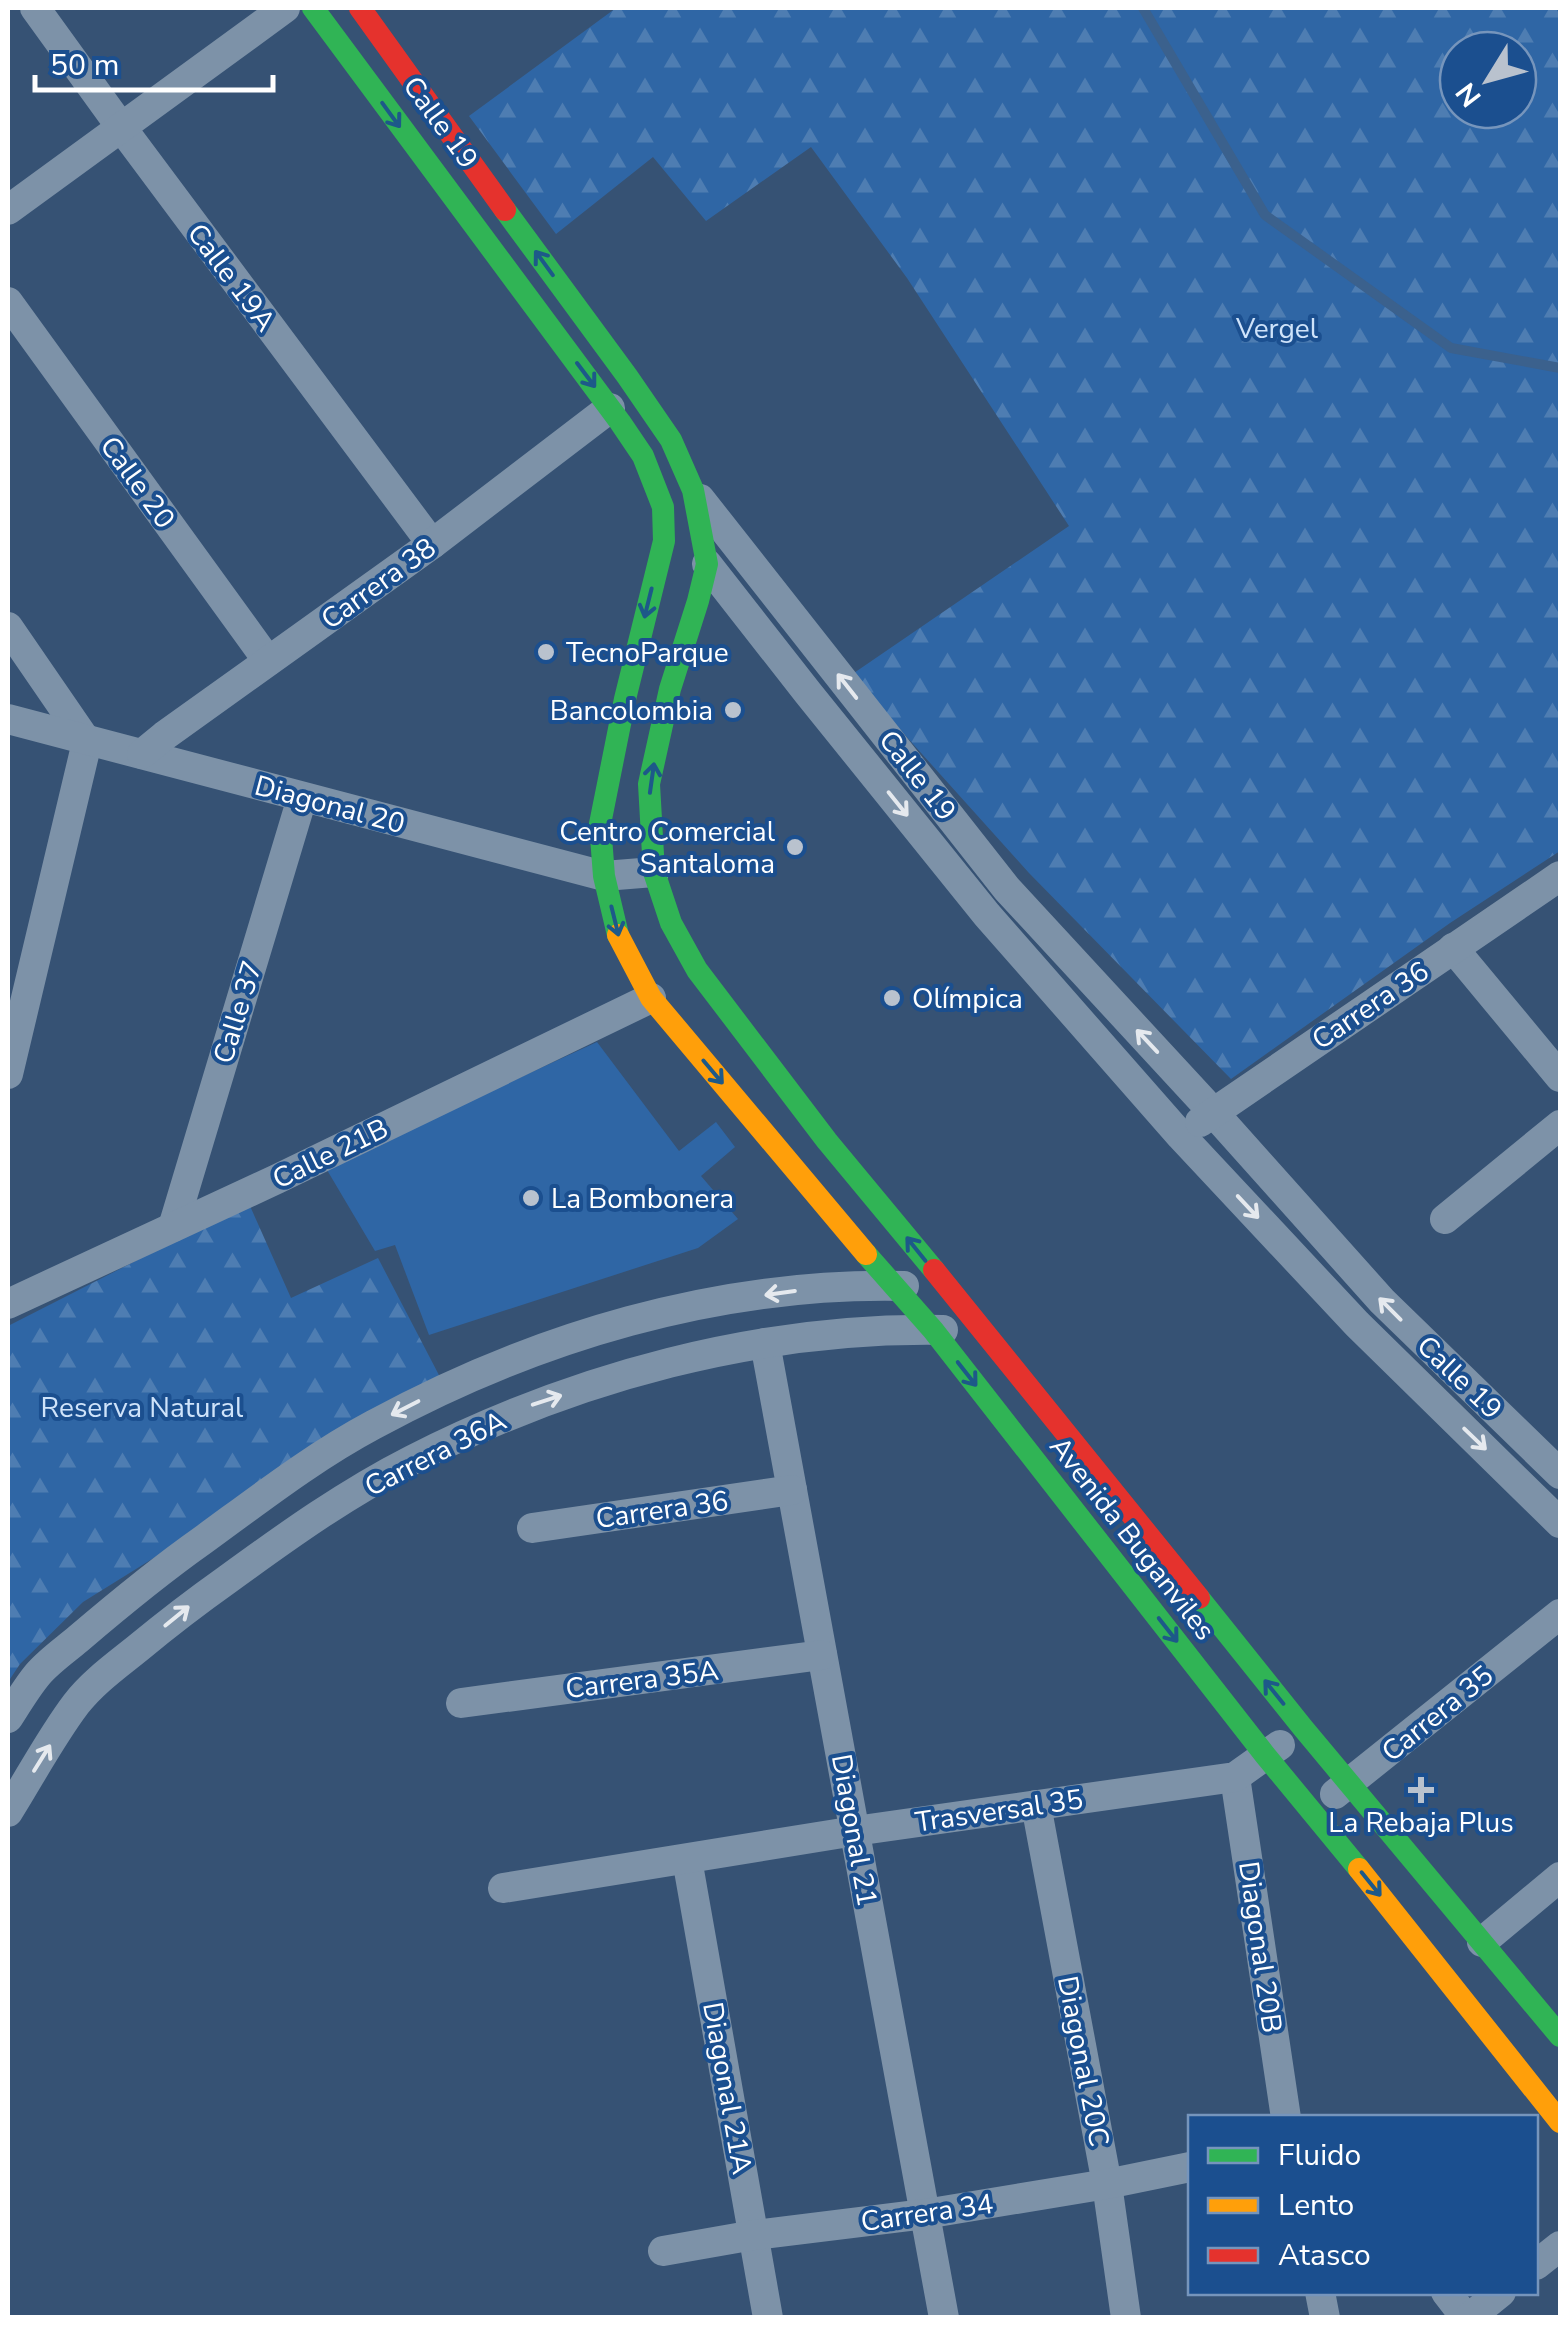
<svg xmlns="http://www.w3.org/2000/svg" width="1568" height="2325" font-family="'Nunito Sans',sans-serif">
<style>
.forest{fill:url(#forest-firs);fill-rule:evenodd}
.pitch{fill:#2f66a5}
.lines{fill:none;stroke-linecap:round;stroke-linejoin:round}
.stream{stroke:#3b618d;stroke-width:10}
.street{stroke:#7d92a8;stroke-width:30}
.fast{stroke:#30b455;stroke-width:22}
.slow{stroke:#ff9f0a;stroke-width:22}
.jam{stroke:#e5322d;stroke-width:22}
.oneway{stroke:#1d5989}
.oneway2{stroke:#e5e9ee}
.poi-dot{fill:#b9c2ce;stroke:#1b4f8f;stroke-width:4}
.labels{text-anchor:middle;stroke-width:8;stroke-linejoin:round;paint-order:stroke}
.street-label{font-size:28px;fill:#fff;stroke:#1b4f8f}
.park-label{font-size:28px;fill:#cfe3fa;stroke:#1b4f8f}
.poi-label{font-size:28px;fill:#fff;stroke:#1b4f8f;text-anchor:start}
</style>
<defs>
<pattern id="forest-firs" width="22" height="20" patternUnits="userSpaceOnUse" patternTransform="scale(2.5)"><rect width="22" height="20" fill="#2f66a5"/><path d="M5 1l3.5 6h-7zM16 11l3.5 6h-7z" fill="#4e7db2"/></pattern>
</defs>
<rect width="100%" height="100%" fill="#365274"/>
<!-- forest -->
<g class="forest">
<path d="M616,8H1560V851L1450,923L1231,1079L1029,873L851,675L1069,526L907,278L811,147L706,221L653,157L556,234L469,116ZM1458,50H1518V110H1458Z"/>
<path d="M250,1206L291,1298L378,1258L441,1379L83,1602L20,1664L8,1682V1326L163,1247Z"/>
</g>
<!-- pitch -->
<path class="pitch" d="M597,1042L679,1151L716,1122L735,1147L701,1176L738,1219L698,1248L429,1335L395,1245L375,1251L327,1170L447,1111Z"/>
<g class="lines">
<!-- stream -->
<path class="stream" d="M1143,8L1265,215L1451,348L1560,368"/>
<!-- street -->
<g class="street">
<path d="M35,8L121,127L432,544"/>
<path d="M8,210L285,8"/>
<path d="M8,302L268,661"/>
<path d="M700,499L1007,889L1213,1112L1382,1301L1560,1474"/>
<path d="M707,564L808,693L987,915L1181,1136L1357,1324L1560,1523"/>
<path d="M8,627L87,742L8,1074"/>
<path d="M8,719L604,876L654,872"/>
<path d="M142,754L164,736L432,544L610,408"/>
<path d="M1453,948L1560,1077"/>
<path d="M1200,1122L1560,876"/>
<path d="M1445,1219L1560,1125"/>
<path d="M173,1227L302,798"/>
<path d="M8,1304L277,1179L651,998"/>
<path d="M765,1343L944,2318"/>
<path d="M532,1528L792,1490"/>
<path d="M461,1703L822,1655"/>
<path d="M8,1718C17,1704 27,1687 38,1674C49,1661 65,1650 78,1639C119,1604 159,1571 203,1540C258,1500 313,1457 373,1425C535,1337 718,1282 904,1286"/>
<path d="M1235,1777L1286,2118"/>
<path d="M1335,1794L1560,1614"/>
<path d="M1036,1805L1107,2184L1126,2318"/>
<path d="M8,1812C30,1777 51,1737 76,1704C93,1682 117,1665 138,1648C167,1624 197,1601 228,1579C287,1536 347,1493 412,1460C575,1377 759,1327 943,1330"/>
<path d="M687,1859L768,2318"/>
<path d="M503,1888L855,1831L1235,1777L1280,1745"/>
<path d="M1482,1942L1560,1877"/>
<path d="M663,2251L754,2235L925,2214L1107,2184L1190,2167"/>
<path d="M1536,2265L1560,2246"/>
<path d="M1320,2292L1325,2318"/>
<path d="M1446,2292L1466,2318"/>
<path d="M1469,2318L1501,2292"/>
</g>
<!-- fast -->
<g class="fast">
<path d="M313,8L620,422L643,456L663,507L664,541L625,699L600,824L604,876L618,935"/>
<path d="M505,210L627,376L671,440L693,490L707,564L698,601L670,689L649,784L654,872L671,923L697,970L827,1141L934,1270"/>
<path d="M866,1254L933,1330L1265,1755L1359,1869"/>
<path d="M1199,1598L1303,1728L1560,2036"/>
</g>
<!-- slow -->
<g class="slow">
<path d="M618,935L651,998L866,1254"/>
<path d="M1359,1869L1560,2122"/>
</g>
<!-- jam -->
<g class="jam">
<path d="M360,8L505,210"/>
<path d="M934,1270L1199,1598"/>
</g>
</g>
<!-- one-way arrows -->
<defs><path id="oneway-shaft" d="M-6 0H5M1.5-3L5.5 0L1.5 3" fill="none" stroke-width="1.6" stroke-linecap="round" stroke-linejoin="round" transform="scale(2.5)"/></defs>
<g class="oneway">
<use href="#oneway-shaft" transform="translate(391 115) rotate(54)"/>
<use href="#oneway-shaft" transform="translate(544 263) rotate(-126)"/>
<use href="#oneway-shaft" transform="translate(586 375) rotate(53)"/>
<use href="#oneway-shaft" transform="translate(648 603) rotate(104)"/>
<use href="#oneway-shaft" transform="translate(652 778) rotate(-82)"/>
<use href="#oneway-shaft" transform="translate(615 921) rotate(76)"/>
<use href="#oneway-shaft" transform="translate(713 1072) rotate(50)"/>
<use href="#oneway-shaft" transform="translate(916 1249) rotate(-129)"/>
<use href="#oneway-shaft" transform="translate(967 1374) rotate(52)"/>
<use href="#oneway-shaft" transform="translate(1168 1630) rotate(52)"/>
<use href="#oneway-shaft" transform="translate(1274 1692) rotate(-129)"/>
<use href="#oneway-shaft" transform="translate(1371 1884) rotate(51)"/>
</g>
<g class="oneway2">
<use href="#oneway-shaft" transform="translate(847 686) rotate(-128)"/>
<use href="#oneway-shaft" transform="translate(898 804) rotate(51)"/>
<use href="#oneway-shaft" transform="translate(1147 1041) rotate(-133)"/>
<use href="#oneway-shaft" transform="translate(1248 1207) rotate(47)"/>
<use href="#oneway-shaft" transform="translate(780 1293) rotate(172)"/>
<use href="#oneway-shaft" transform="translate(1390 1309) rotate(-135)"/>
<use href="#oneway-shaft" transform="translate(547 1400) rotate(-18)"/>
<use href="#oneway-shaft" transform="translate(405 1408) rotate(153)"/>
<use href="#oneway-shaft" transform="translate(1475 1439) rotate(44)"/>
<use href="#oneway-shaft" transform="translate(177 1616) rotate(-39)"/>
<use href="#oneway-shaft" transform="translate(42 1758) rotate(-58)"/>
</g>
<!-- markers -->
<g class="poi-dot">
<circle cx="546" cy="652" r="10"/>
<circle cx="733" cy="710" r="10"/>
<circle cx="795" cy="847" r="10"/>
<circle cx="892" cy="998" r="10"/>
<circle cx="531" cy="1198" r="10"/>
<path d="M1416 1775h10v10h10v10h-10v10h-10v-10h-10v-10h10z"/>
</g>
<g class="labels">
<!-- street labels -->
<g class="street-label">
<text transform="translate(441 122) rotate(54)" y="10">Calle 19</text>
<text transform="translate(232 277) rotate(53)" y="10">Calle 19A</text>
<text transform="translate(138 482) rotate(54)" y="10">Calle 20</text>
<text transform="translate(378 583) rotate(-36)" y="10">Carrera 38</text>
<text transform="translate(918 775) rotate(52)" y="10">Calle 19</text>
<text transform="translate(330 804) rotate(15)" y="10">Diagonal 20</text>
<text transform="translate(1370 1005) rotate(-34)" y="10">Carrera 36</text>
<text transform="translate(237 1012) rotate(-73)" y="10">Calle 37</text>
<text transform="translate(330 1153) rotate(-26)" y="10">Calle 21B</text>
<text transform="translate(1460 1377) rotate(44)" y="10">Calle 19</text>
<text transform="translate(435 1453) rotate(-27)" y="10">Carrera 36A</text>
<text transform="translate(662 1509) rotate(-8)" y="10">Carrera 36</text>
<text transform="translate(1133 1538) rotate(52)" y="10">Avenida Buganviles</text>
<text transform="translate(642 1679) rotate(-7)" y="10">Carrera 35A</text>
<text transform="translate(1437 1713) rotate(-39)" y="10">Carrera 35</text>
<text transform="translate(999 1810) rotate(-8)" y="10">Trasversal 35</text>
<text transform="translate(855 1830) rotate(80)" y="10">Diagonal 21</text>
<text transform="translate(1261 1947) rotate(82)" y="10">Diagonal 20B</text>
<text transform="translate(1084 2061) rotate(79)" y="10">Diagonal 20C</text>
<text transform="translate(728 2088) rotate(80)" y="10">Diagonal 21A</text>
<text transform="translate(927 2212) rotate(-8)" y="10">Carrera 34</text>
</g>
<!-- park labels -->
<g class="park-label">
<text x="1277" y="338">Vergel</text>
<text x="142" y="1417">Reserva Natural</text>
</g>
<!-- poi labels -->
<g class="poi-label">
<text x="566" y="662">TecnoParque</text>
<text x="713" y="720" text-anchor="end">Bancolombia</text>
<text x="775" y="841" text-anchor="end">Centro Comercial<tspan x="775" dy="32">Santaloma</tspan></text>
<text x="912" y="1008">Olímpica</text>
<text x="551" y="1208">La Bombonera</text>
<text x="1421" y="1832" text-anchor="middle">La Rebaja Plus</text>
</g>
</g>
<!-- border -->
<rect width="1568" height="2325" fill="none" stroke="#ffffff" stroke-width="20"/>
<!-- legend -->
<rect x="1188" y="2115" width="350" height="180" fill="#1b4f8f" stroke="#7695bc" stroke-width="2.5"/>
<rect x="1208" y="2148" width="50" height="15" fill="#30b455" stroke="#7695bc" stroke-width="2.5"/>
<text x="1278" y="2165" font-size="30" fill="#ffffff">Fluido</text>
<rect x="1208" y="2198" width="50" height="15" fill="#ff9f0a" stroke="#7695bc" stroke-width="2.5"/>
<text x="1278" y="2215" font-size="30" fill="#ffffff">Lento</text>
<rect x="1208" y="2248" width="50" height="15" fill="#e5322d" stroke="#7695bc" stroke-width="2.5"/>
<text x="1278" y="2265" font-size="30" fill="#ffffff">Atasco</text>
<!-- north arrow -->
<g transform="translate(1488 80) rotate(233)"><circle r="48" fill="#1b4f8f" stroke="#7695bc" stroke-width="2.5"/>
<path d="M0-8L18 38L0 25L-18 38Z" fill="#b9c2ce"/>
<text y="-15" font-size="28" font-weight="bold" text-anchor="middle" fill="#ffffff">N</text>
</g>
<!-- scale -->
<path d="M35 75v15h238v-15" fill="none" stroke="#ffffff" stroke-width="5"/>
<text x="50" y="75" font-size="30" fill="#ffffff" stroke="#1b4f8f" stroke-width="8" paint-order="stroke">50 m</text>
</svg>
